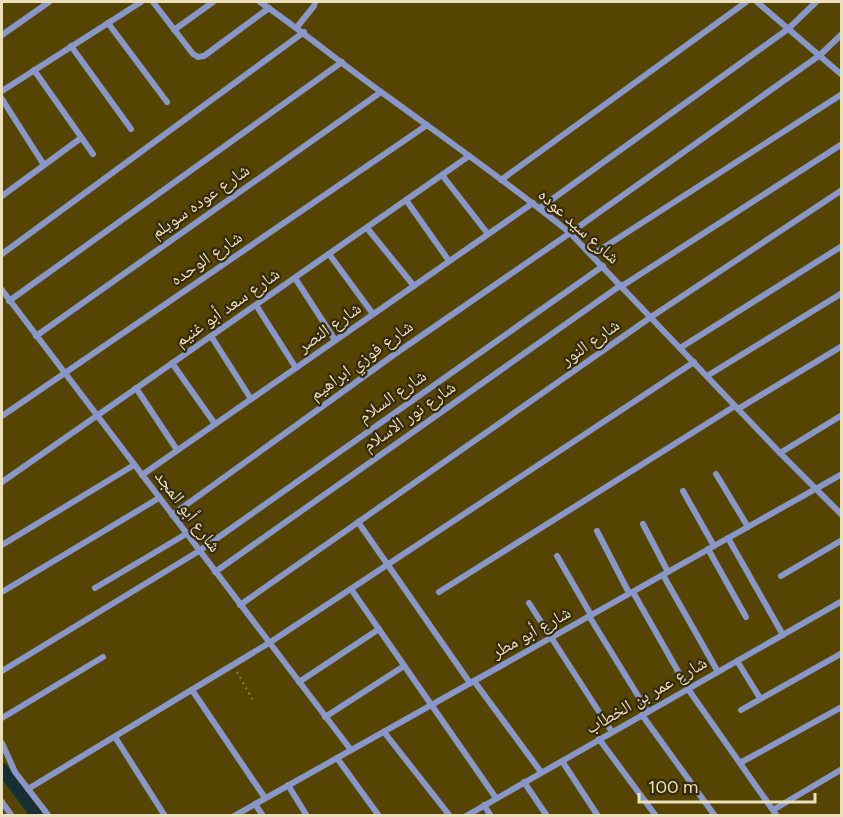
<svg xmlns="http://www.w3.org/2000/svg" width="843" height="817" font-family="Figtree,'Noto Naskh Arabic',sans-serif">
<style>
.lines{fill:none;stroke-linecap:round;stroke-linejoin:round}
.canal{stroke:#152f34;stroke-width:12}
.path{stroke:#998955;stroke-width:2;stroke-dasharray:1.5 4.5;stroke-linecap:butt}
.street{stroke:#8897c7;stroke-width:6}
.labels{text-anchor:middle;stroke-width:4.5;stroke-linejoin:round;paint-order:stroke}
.street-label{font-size:18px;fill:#ecdfbb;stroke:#362b0b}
</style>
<rect width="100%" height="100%" fill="#564402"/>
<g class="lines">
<!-- canal -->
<path class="canal" d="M2,769L37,816"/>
<!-- path -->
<path class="path" d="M237,672L253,700"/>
<!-- street -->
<g class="street">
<path d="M153,2L193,54L198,57L204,56L269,8"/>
<path d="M260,2C302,31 342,64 384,94C447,140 510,184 570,233L780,453L842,515"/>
<path d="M757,2L842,75"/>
<path d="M108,23L167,102"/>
<path d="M297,27L314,6L315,2"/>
<path d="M174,30L213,2"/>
<path d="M2,35L49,2"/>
<path d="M71,46L131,129"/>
<path d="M34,70L93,154"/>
<path d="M2,91L141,2"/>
<path d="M2,99L44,165"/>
<path d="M442,175L488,234"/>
<path d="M501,180L746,2"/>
<path d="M2,196L81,138"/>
<path d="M406,200L449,261"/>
<path d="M540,208L788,29L816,2"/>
<path d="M367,228L414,286"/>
<path d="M2,254L304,32"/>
<path d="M329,254L373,314"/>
<path d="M592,255L842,94"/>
<path d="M295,278L335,340"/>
<path d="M622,286L842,144"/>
<path d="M2,290L351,750"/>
<path d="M9,301L342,62"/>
<path d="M256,305L296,368"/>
<path d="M36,336L381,92"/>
<path d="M211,336L251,399"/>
<path d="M680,348L842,246"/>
<path d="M172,363L215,424"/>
<path d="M707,376L842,293"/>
<path d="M136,388L177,450"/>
<path d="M738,409L842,346"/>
<path d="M2,416L427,125"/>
<path d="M780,453L842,415"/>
<path d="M716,474L748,527"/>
<path d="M142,475L533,203"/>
<path d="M2,482L469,156"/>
<path d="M683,491L714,546"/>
<path d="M172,515L395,354L570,233L820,55L842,34"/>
<path d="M358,522L470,683"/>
<path d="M643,524L668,572"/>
<path d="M597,531L629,593"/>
<path d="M728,538L783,635"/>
<path d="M2,545L134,465"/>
<path d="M708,549L746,617"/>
<path d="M557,556L591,615"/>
<path d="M215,572L621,285"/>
<path d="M663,575L718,672"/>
<path d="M781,576L842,540"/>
<path d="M95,588L186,534"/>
<path d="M351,589L496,798"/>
<path d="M2,592L159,498"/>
<path d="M439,592L735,406"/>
<path d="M633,592L688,689L777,816"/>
<path d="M529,603L612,732"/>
<path d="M240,605L651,317L842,190"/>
<path d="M589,616L648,712"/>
<path d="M737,661L760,698"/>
<path d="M2,671L199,551L603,266"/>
<path d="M474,681L541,772"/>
<path d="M299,682L379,629"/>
<path d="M192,690L265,798"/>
<path d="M741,710L842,653"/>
<path d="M642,715L715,816"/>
<path d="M325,717L404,666"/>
<path d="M2,718L103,657"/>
<path d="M384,732L450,816"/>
<path d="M115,737L165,816"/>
<path d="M599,739L656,816"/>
<path d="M2,743L15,772L49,816"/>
<path d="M337,758L379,816"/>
<path d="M562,761L598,816"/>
<path d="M740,763L842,707"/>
<path d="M524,782L547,816"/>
<path d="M288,785L307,816"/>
<path d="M28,789L269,643L694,362"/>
<path d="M2,802L12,816"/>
<path d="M255,804L263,816"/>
<path d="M484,805L491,816"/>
<path d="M773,810L842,769"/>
<path d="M234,816L842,474"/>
<path d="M466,816L842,601"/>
</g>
</g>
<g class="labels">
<!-- street labels -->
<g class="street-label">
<text transform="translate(200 201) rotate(-35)" y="6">شارع عوده سويلم</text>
<text transform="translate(579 226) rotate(42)" y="6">شارع سيد عوده</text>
<text transform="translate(206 258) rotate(-34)" y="6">شارع الوحده</text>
<text transform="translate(227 307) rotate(-35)" y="6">شارع سعد أبو غنيم</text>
<text transform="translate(329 327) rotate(-35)" y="6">شارع النصر</text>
<text transform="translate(590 342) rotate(-35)" y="6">شارع النور</text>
<text transform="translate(361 360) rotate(-36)" y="6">شارع فوزي ابراهيم</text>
<text transform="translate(392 396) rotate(-35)" y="6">شارع السلام</text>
<text transform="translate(409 416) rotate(-35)" y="6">شارع نور الاسلام</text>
<text transform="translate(188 511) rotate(53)" y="6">شارع أبو المجد</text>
<text transform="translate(531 632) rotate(-29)" y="6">شارع أبو مطر</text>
<text transform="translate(646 695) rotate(-30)" y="6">شارع عمر بن الخطاب</text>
</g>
</g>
<!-- border -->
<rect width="843" height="817" fill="none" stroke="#ecdfbb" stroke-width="6"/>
<!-- scale -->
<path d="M639 793v9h176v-9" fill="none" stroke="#ecdfbb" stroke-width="3"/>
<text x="648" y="793" font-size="18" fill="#ecdfbb" stroke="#362b0b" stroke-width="4.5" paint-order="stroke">100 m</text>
</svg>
